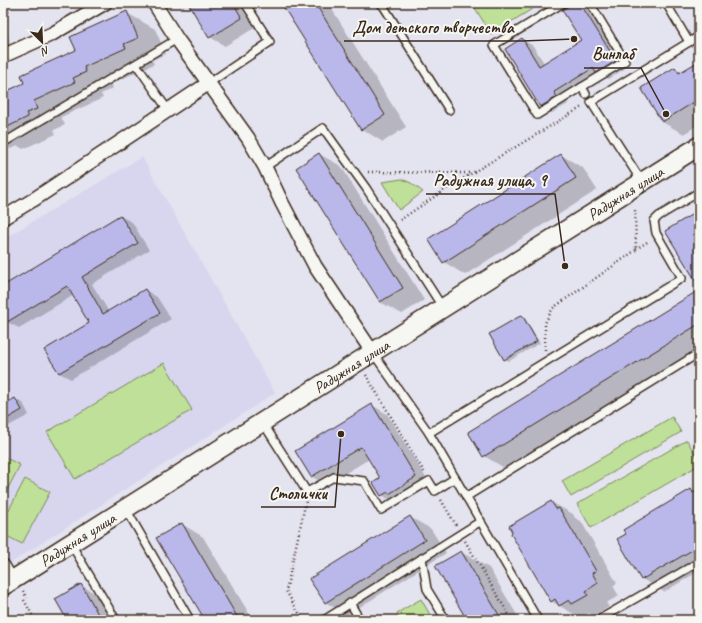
<svg xmlns="http://www.w3.org/2000/svg" width="702" height="623" font-family="Caveat,sans-serif">
<style>
.built{fill:#d7d6ee}
.green{fill:#bee099;stroke:#7c855c}
.shadow{fill:#0003}
.building{fill:#bab8ea;stroke:#3b2a1e}
.lines{fill:none;stroke-linecap:round;stroke-linejoin:round}
.lane-casing{stroke:#3b2a1e;stroke-width:10}
.street-casing{stroke:#3b2a1e;stroke-width:16}
.secondary-casing{stroke:#3b2a1e;stroke-width:21}
.path{stroke:#3b2a1e;stroke-width:2.5;stroke-dasharray:1 3;stroke-linecap:butt}
.lane{stroke:#f6f6f2;stroke-width:7}
.street{stroke:#f6f6f2;stroke-width:13}
.secondary{stroke:#f6f6f2;stroke-width:18}
.labels{text-anchor:middle;stroke-width:4;stroke-linejoin:round;paint-order:stroke}
.street-label{font-size:16px;fill:#3b2a1e;stroke:#f6f6f2}
.leader{fill:none;stroke:#3b2a1e;stroke-width:1.5}
.callout-dot{fill:#3b2a1e;stroke:#f6f6f2;stroke-width:1.5}
.callout-label{font-size:17px;text-anchor:middle;font-weight:bold;fill:#3b2a1e;stroke:#f6f6f2;stroke-width:4;stroke-linejoin:round;paint-order:stroke}
</style>
<rect width="100%" height="100%" fill="#e4e3f0"/>
<filter id="ink" filterUnits="userSpaceOnUse"><feTurbulence type="fractalNoise" baseFrequency=".025" numOctaves="2"/><feDisplacementMap in="SourceGraphic" scale="8" xChannelSelector="R" yChannelSelector="G"/><feConvolveMatrix kernelMatrix="1 2 1 2 8 2 1 2 1" color-interpolation-filters="sRGB"/></filter>
<g filter="url(#ink)">
<!-- built -->
<path class="built" d="M142,157L275,393L9,564L3,553V239Z"/>
<!-- green -->
<g class="green">
<path d="M472,3H542L491,34Z"/>
<path d="M402,179L411,183L423,192L399,210L382,182Z"/>
<path d="M164,363L192,410L75,479L47,432Z"/>
<path d="M672,417L681,432L571,497L562,481Z"/>
<path d="M687,440L699,461V465L591,528L577,504Z"/>
<path d="M4,457L20,465L3,498V459Z"/>
<path d="M25,479L50,492L22,544L3,534V521Z"/>
<path d="M421,599L433,620H401L397,613Z"/>
</g>
<!-- shadow -->
<g class="shadow">
<path d="M3,3L10,47L3,48Z"/>
<path d="M189,3H239L244,6L256,27L225,46L210,37Z"/>
<path d="M282,3H328L406,127L383,142L362,129Z"/>
<path d="M576,3H581L590,8L626,68L608,79L603,76L565,99L568,104L552,113L541,106L522,39L533,46L544,63L582,40Z"/>
<path d="M686,3H697L690,7Z"/>
<path d="M127,13L155,29L166,54L152,60L154,64L111,84L113,88L101,94L103,98L61,117L65,125L54,130L56,134L23,149L18,146L11,149L3,145V94L26,83L77,50Z"/>
<path d="M699,62V124L684,134L662,122L675,68L682,72Z"/>
<path d="M319,154L341,166L424,300L402,314L380,302Z"/>
<path d="M561,155L583,168L597,190L465,275L444,262Z"/>
<path d="M120,216L132,222L149,250L92,284L109,312L145,290L157,297L171,319L71,379L59,373L90,323L74,295L19,328L7,322L3,314V287Z"/>
<path d="M699,291V352L508,470L484,456Z"/>
<path d="M522,316L525,318L540,343L509,361L505,359Z"/>
<path d="M15,399L23,403L29,415L3,429V406Z"/>
<path d="M372,405L387,414L431,486L405,501L402,500L396,504L382,495L381,479L369,459L326,485L311,476Z"/>
<path d="M691,491L695,493L699,491V571L664,592L642,579L619,540Z"/>
<path d="M551,502L573,514L575,518L581,521L617,583L613,586L619,596L606,603L609,607L594,616L589,613L581,618L551,601Z"/>
<path d="M410,517L431,529L446,553L347,615L325,602Z"/>
<path d="M182,524L203,537L253,620H206Z"/>
<path d="M461,552L489,568L520,620H468Z"/>
<path d="M81,585L102,598L115,620H69Z"/>
</g>
<!-- building -->
<g class="building">
<path d="M188,3H233L242,18L209,38Z"/>
<path d="M281,3H315L385,115L361,130Z"/>
<path d="M574,3H580L616,61L596,73L593,68L554,92L557,97L540,107L505,49L522,38L539,66L581,40L562,10Z"/>
<path d="M127,11L138,38L124,44L126,48L84,67L86,72L73,78L75,82L34,101L37,109L26,113L28,117L3,129V93L24,83L21,75L76,50L70,37Z"/>
<path d="M699,61V99L662,122L641,88L675,67L679,73Z"/>
<path d="M319,153L403,288L380,302L296,168Z"/>
<path d="M561,154L576,178L443,263L428,239Z"/>
<path d="M699,210V286L665,231Z"/>
<path d="M120,215L138,243L82,277L103,314L145,289L160,313L59,373L44,350L89,323L67,286L7,322L3,316V286Z"/>
<path d="M699,290V324L483,457L468,432Z"/>
<path d="M522,315L537,341L504,360L489,334Z"/>
<path d="M15,398L22,410L3,421V405Z"/>
<path d="M372,404L416,477L389,494L388,492L381,496L373,483L380,478L361,447L311,477L295,451Z"/>
<path d="M691,489L693,493L699,489V546L641,580L617,539L626,534L623,530Z"/>
<path d="M551,501L556,509L559,508L596,571L592,573L598,583L586,591L588,595L572,604L569,600L559,606L555,599L551,602L511,534L512,532L509,526Z"/>
<path d="M410,516L425,540L325,603L309,579Z"/>
<path d="M182,523L239,620H205L166,555L156,538Z"/>
<path d="M461,551L502,620H467L435,566Z"/>
<path d="M81,584L91,601L101,620H67L55,599Z"/>
</g>
<g class="lines">
<!-- lane casing -->
<g class="lane-casing">
<g id="lane">
<path d="M380,3L384,7L449,110"/>
<path d="M563,3L494,45L537,115L582,87"/>
<path d="M666,3L689,42"/>
<path d="M3,7L4,12"/>
<path d="M136,64L168,110"/>
<path d="M209,83L270,42L245,3"/>
<path d="M586,94L582,87L625,61L590,3"/>
<path d="M3,143L177,39"/>
<path d="M265,167L323,128L366,188L443,308"/>
<path d="M642,182L591,102L699,36"/>
<path d="M373,353L429,433L538,620"/>
<path d="M263,423L307,492L334,477L364,481L381,510L429,481L435,491L455,478"/>
<path d="M429,433L682,278L656,233L654,221L659,216L699,192"/>
<path d="M466,497L699,353"/>
<path d="M126,509L190,620"/>
<path d="M71,544L116,620"/>
<path d="M422,558L427,589L446,620"/>
<path d="M350,603L360,620"/>
<path d="M324,620L481,521"/>
<path d="M598,620L699,562"/>
</g>
</g>
<!-- street casing -->
<g class="street-casing">
<g id="street">
<path d="M154,3L177,39L248,138L265,167L282,203L315,266L373,353"/>
<path d="M3,56L52,34L105,3"/>
<path d="M3,218L33,200L209,83"/>
<path d="M3,566L12,581"/>
</g>
</g>
<!-- secondary casing -->
<g class="secondary-casing">
<g id="secondary">
<path id="s1" d="M3,586L699,146"/>
</g>
</g>
<!-- path -->
<g class="path">
<path d="M368,172L471,173"/>
<path d="M400,220L449,187L582,107"/>
<path d="M636,249L649,241"/>
<path d="M545,350V323L553,308L636,250L635,210"/>
<path d="M366,375L424,472"/>
<path d="M441,500L456,525"/>
<path d="M465,541L512,620"/>
<path d="M23,591L27,598"/>
<path d="M24,600L35,620"/>
<path d="M303,620L286,591L306,501"/>
</g>
<!-- lane -->
<use href="#lane" class="lane"/>
<!-- street -->
<use href="#street" class="street"/>
<!-- secondary -->
<use href="#secondary" class="secondary"/>
</g>
</g>
<g class="labels">
<!-- street labels -->
<g class="street-label">
<text dy="6" stroke="none"><textPath href="#s1" startOffset="736">Радужная улица</textPath></text>
<text dy="6" stroke="none"><textPath href="#s1" startOffset="412">Радужная улица</textPath></text>
<text dy="6" stroke="none"><textPath href="#s1" startOffset="88">Радужная улица</textPath></text>
</g>
</g>
<!-- callouts -->
<path class="leader" d="M574 39L522 41H344M666 114L641 68H584M565 266L555 194H426M341 434L335 507H261"/>
<g class="callout-dot">
<circle cx="574" cy="39" r="4"/>
<circle cx="666" cy="114" r="4"/>
<circle cx="565" cy="266" r="4"/>
<circle cx="341" cy="434" r="4"/>
</g>
<g class="callout-label">
<text x="433" y="33">Дом детского творчества</text>
<text x="613" y="59">Винлаб</text>
<text x="490" y="186">Радужная улица, 9</text>
<text x="298" y="499">Столички</text>
</g>
<!-- margin -->
<rect width="702" height="623" fill="none" stroke="#f6f6f2" stroke-width="16"/>
<rect x="8" y="8" width="686" height="607" fill="none" stroke="#3b2a1e" stroke-width="1.5" filter="url(#ink)"/>
<!-- north arrow -->
<g transform="translate(42 42) rotate(156)" stroke="#f6f6f2" stroke-width="3" paint-order="stroke">
<path d="M0-3L7 15L0 10L-7 15Z" fill="#3b2a1e"/>
<text y="-6" font-size="11" font-weight="bold" text-anchor="middle" fill="#3b2a1e">N</text>
</g>
</svg>
